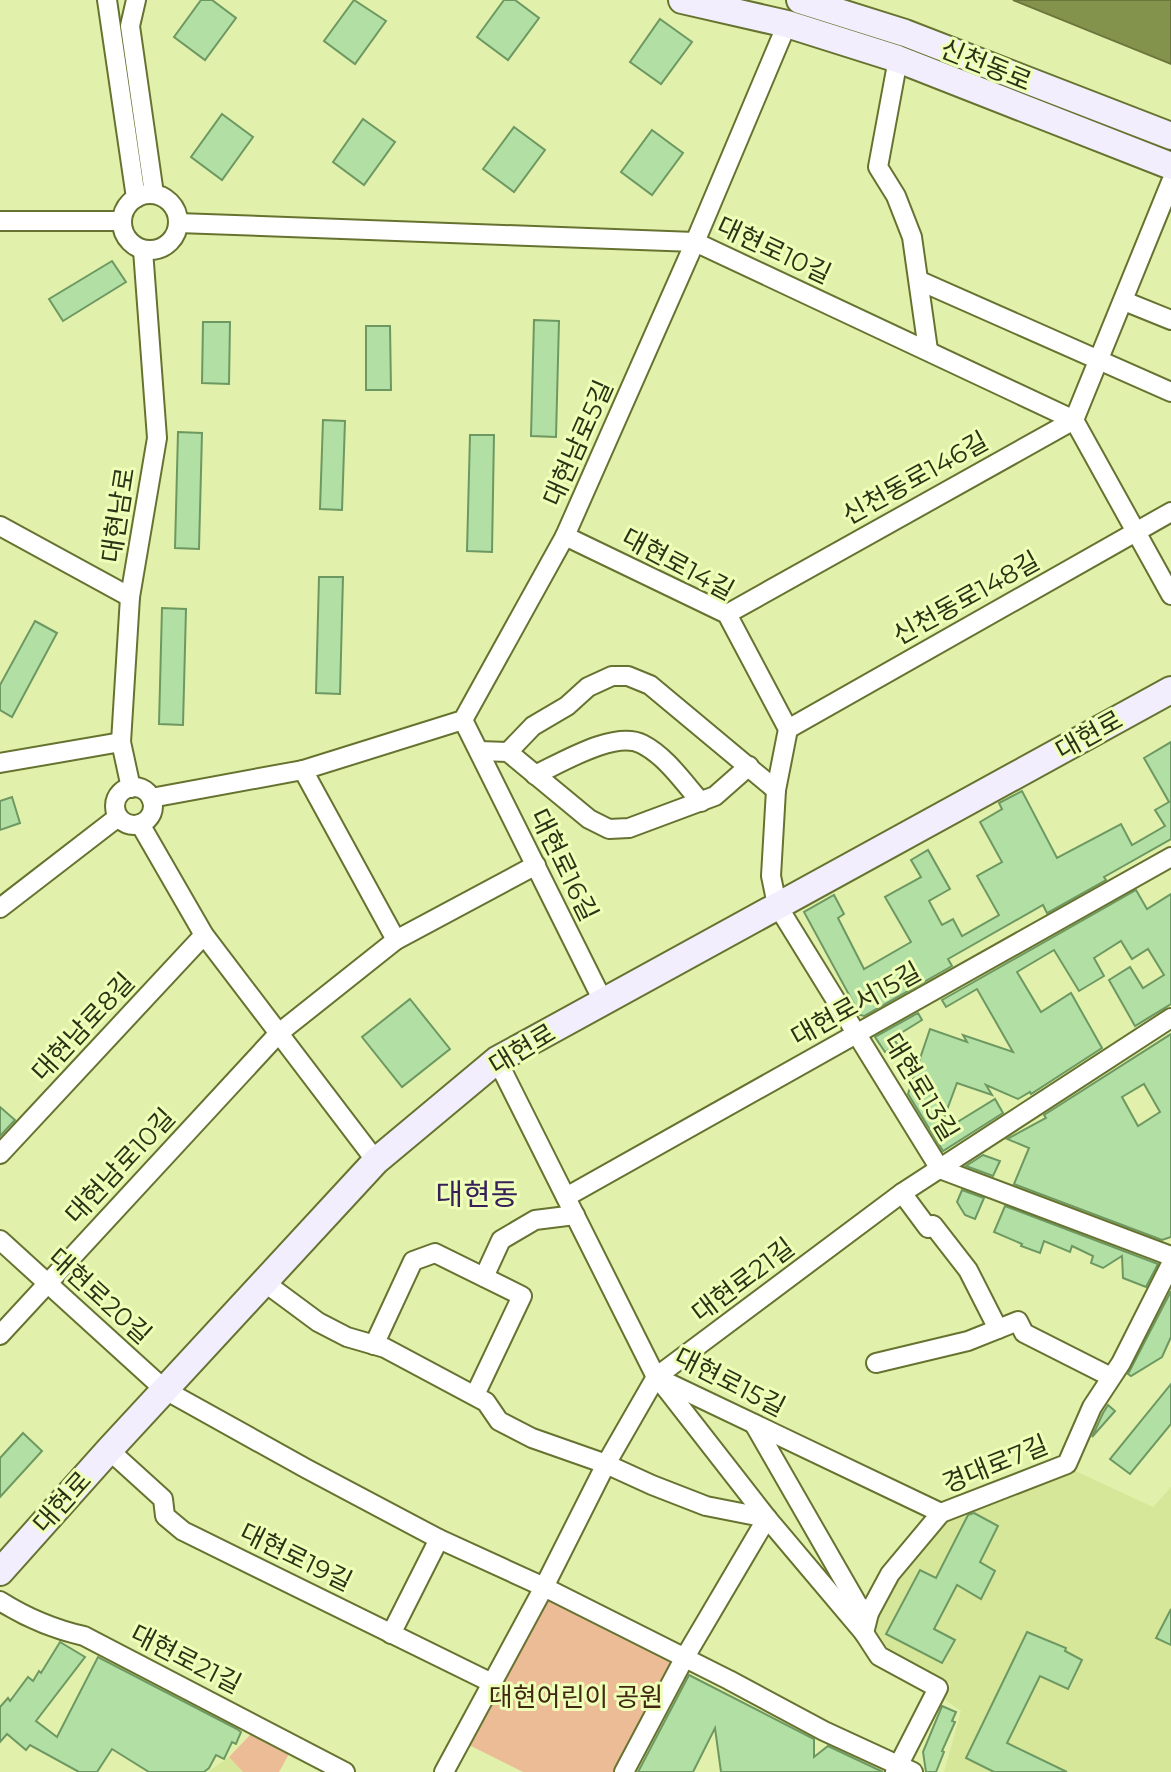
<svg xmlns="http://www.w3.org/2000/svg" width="1171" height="1772" font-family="Montserrat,'Noto Sans KR',sans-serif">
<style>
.built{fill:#d6e79a}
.green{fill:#ecbc97}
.water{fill:#84934c;stroke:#6a763c;stroke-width:2}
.building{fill:#b1dfa4;stroke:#6e9861;stroke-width:2;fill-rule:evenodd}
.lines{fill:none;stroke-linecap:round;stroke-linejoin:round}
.minor-casing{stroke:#667330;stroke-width:22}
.secondary-casing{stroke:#667330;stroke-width:30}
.minor{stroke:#fff;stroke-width:18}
.secondary{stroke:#f3eefd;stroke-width:26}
.labels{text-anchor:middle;stroke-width:6;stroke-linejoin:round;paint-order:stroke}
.street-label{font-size:26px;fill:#2c3216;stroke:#eeffb8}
.park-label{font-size:26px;fill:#412712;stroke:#eeffb8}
.quarter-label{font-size:30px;fill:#37205a;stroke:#eeffb8}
</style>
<rect width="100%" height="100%" fill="#e1f1ab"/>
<!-- built -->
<g class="built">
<path d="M1067,1467L1153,1507L1171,1487V1772H944L961,1711L944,1699L951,1684L882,1650L873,1625L893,1588L941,1527L964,1510Z"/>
<path d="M229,1757L243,1772H208Z"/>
</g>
<!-- green -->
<g class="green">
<path d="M548,1598L676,1664L618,1772H523L467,1744Z"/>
<path d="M251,1734L290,1752L279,1772H243L229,1757Z"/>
</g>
<!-- water -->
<path class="water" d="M1013,0H1171V64Z"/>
<!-- building -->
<g class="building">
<path d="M201,0H212L236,18L205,60L174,37Z"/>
<path d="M354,0L386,21L355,64L324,41Z"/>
<path d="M504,0H515L539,18L508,60L477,37Z"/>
<path d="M660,19L692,42L661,84L630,62Z"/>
<path d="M222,114L253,137L222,180L191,157Z"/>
<path d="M363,119L395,142L364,185L333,162Z"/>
<path d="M514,127L545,150L514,192L483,169Z"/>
<path d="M652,130L683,153L652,195L621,172Z"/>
<path d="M112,261L126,282L63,321L49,299Z"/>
<path d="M534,320L559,321L556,437L531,436Z"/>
<path d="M203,322H230L229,384L202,383Z"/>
<path d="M366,326H390L391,390H366Z"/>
<path d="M323,420L345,421L342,510L320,509Z"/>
<path d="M178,432L202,433L199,549L175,548Z"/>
<path d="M470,435H494L492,552L467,551Z"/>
<path d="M319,577H343L340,694L316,693Z"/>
<path d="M162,608L186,609L183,725L159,724Z"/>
<path d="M35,621L57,633L12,717L0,710V685Z"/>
<path d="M1171,742V839L1104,877L1106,880L1047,913L1043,905L948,959L952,966L864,1016L860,1015L804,912L834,895L844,914L838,918L864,969L911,942L885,897L921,877L911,860L928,850L950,889L929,901L942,925L953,919L962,936L999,915L977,876L1002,862L980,822L1002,809L999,803L1022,791L1057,858L1121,824L1132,845L1165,826L1155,810L1169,802L1144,758Z"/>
<path d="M12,797L20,823L0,830V801Z"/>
<path d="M1136,890L1147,909L1171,894V1004L1135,1026L1109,980L1130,967L1143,988L1164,975L1148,949L1132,959L1121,941L1094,958L1104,976L1079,991L1054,950L1017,972L1041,1012L1071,993L1102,1048L1031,1094L1030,1092L1018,1099L986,1085L992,1095L957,1083L938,1134L995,1099L1003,1113L943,1151L908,1094L930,1029L967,1042L963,1035L1013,1052L977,989L946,1007L942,1000Z"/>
<path d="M410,999L450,1049L402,1087L362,1037Z"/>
<path d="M918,1013L922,1020L893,1038L898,1045L885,1052L875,1037Z"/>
<path d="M1171,1034V1237L1162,1240L1014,1184L1029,1148L1007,1139L1046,1118L1044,1115ZM1144,1084L1160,1112L1138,1126L1122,1097Z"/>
<path d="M0,1107L15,1120L0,1136Z"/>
<path d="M983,1155L1000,1161L993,1176L966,1166Z"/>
<path d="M962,1190L984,1198L975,1219L965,1215L957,1202Z"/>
<path d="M1005,1206L1158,1264L1146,1287L1123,1278L1122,1256L1103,1268L1091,1263L1093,1256L1072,1246L1070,1252L1044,1241L1040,1253L1021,1246L1022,1244L994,1232Z"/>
<path d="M1171,1291V1337L1162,1357L1131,1376L1128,1374Z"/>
<path d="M1171,1384V1424L1130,1474L1110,1459Z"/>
<path d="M1108,1405L1115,1411L1092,1437L1103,1413Z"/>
<path d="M23,1433L42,1451L0,1497V1458Z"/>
<path d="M974,1513L998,1526L980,1562L995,1571L981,1599L957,1585L934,1629L955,1640L942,1663L886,1634L920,1570L936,1578L968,1515Z"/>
<path d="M1171,1609V1645L1156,1638Z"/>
<path d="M1027,1632L1066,1648L1065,1651L1082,1660L1068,1689L1040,1676L1007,1743L1067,1772H994L966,1758Z"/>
<path d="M60,1642L85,1657L36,1721L57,1737L98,1657L237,1729L241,1732L236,1744L232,1742L224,1759L216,1755L209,1768L204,1772H149L112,1749L97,1772H79L30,1745L26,1750L7,1734L0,1742V1707L8,1698L10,1701L28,1677L33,1681L39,1671L41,1673Z"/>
<path d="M689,1675L814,1739V1757L828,1746L883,1772H721L715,1728L693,1772H638Z"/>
<path d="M942,1706L956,1712L952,1721L955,1722L942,1751L944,1752L936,1772H926L923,1752Z"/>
</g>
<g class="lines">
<!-- minor casing -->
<g class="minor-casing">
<g id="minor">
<path d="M107,0L136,198"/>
<path d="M136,0L130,26L154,194"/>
<path d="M898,59L878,167L896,196L912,237L928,350"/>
<circle cx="150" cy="222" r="28"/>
<path d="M0,221H122"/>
<path d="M178,223L695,242L1074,420L1171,595"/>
<path d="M920,281L1171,392"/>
<path d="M1124,301L1171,320"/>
<path d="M0,526L130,597"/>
<path d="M565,536L727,614L788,729L776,790L771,876L777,905L940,1169L1171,1256"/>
<path d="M727,614L1074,420L1171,182"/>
<path d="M463,720L603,1001"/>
<path d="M788,729L1171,512"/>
<path d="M479,751L508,752L589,819L609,829L629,828L715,796L749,766"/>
<path d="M508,752L533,726L567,706L588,687L612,676H628L650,685L776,790"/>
<path d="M0,763L121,742"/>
<path d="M303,770L396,940"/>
<path d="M535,775C561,763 615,730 642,744C666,756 684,783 701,802"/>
<circle cx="134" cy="806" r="19"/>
<path d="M131,788L121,742L130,597L157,438L143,250"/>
<path d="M151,798L303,770L463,720L565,536L695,242L787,24"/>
<path d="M140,824L204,935L376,1161"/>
<path d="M0,908L118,817"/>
<path d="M497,1060L656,1377L941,1513"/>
<path d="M0,1154L204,935"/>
<path d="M902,1193L928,1228L933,1225L968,1270L998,1329"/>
<path d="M566,1197L1171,857"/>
<path d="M0,1240L165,1390L307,1469L439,1539L544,1587L729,1680L824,1731L913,1772"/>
<path d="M484,1277L501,1240L535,1220L575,1215"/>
<path d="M264,1282L318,1322L347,1337L385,1348L486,1402L499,1421L532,1438L606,1464L652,1485L706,1506L767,1518"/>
<path d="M0,1335L279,1033L396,940L536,865"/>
<path d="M374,1345L413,1261L435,1253L522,1296L475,1395"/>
<path d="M876,1363L968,1341L1018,1321L1024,1333L1111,1377"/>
<path d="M661,1382L767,1518L864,1633L879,1656L938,1688L895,1772"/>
<path d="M754,1424L858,1605L869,1613"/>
<path d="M109,1450L163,1499L165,1516L183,1531L492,1683"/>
<path d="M0,1601C27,1618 53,1629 84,1636L345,1772"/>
<path d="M864,1633L869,1613L890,1574L941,1513L1067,1464L1092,1407L1121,1363L1171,1264"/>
<path d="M391,1634L439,1539"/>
<path d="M444,1772L544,1587L606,1464L656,1377L902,1193L1171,1018"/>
<path d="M624,1772L685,1657L767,1518"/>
</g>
</g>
<!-- secondary casing -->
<g class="secondary-casing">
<g id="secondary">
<path d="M682,0L787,24L898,59L1171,166"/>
<path d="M800,0L905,33L1171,136"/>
<path d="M0,1572L109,1450L376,1161L497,1060L1171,690"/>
</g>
</g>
<!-- minor -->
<use href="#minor" class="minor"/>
<!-- secondary -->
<use href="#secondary" class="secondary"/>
</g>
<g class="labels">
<!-- street labels -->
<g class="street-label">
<text transform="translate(986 65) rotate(22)" y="9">신천동로</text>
<text transform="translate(774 250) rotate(25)" y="9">대현로10길</text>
<text transform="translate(578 443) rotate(-66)" y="9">대현남로5길</text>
<text transform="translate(915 478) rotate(-29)" y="9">신천동로146길</text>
<text transform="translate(118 515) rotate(-81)" y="9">대현남로</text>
<text transform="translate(678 564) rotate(28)" y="9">대현로14길</text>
<text transform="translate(966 598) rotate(-29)" y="9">신천동로148길</text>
<text transform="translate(1089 735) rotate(-29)" y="9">대현로</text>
<text transform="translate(564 865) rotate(64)" y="9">대현로16길</text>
<text transform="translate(856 1004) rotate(-29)" y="9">대현로서15길</text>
<text transform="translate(83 1027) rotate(-47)" y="9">대현남로8길</text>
<text transform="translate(522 1049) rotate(-31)" y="9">대현로</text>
<text transform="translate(921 1087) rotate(59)" y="9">대현로13길</text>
<text transform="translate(120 1166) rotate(-47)" y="9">대현남로10길</text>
<text transform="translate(743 1280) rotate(-37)" y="9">대현로21길</text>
<text transform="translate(100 1296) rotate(42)" y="9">대현로20길</text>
<text transform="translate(730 1382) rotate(27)" y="9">대현로15길</text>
<text transform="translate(995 1464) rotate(-22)" y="9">경대로7길</text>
<text transform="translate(62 1502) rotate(-48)" y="9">대현로</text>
<text transform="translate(296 1557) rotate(26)" y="9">대현로19길</text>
<text transform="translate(186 1659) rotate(27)" y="9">대현로21길</text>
</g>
<!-- park labels -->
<g class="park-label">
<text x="576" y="1706">대현어린이 공원</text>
</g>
<!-- quarter labels -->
<g class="quarter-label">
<text x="477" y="1205">대현동</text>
</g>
</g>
</svg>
